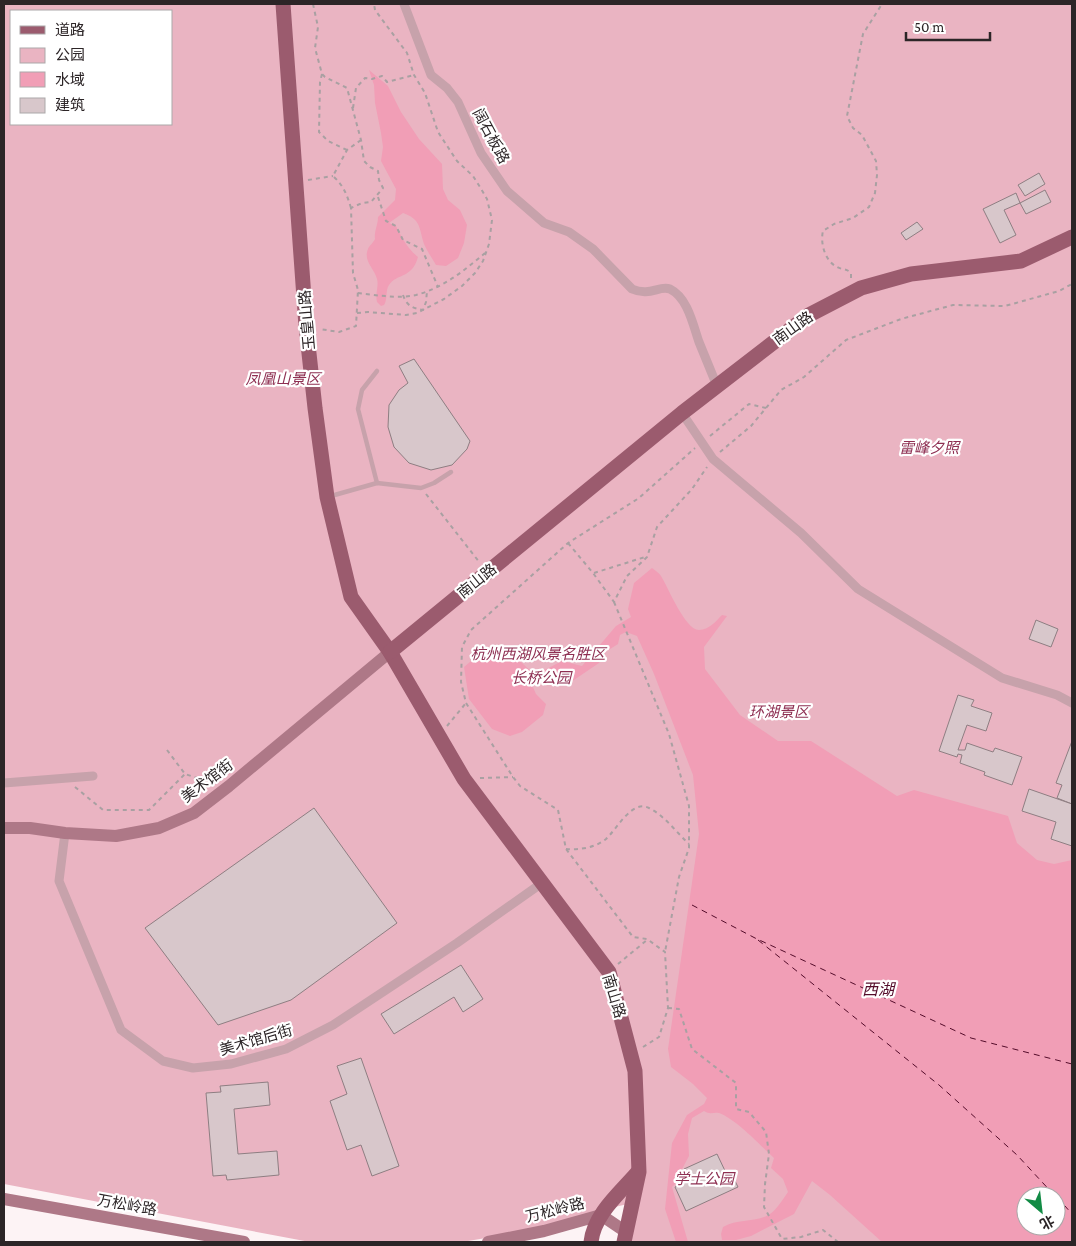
<svg xmlns="http://www.w3.org/2000/svg" width="1076" height="1246" font-family="'Crimson Pro','Noto Sans SC',serif">
<style>
.green{fill:#eab4c2;fill-rule:evenodd}
.water{fill:#f19eb6;fill-rule:evenodd}
.lines{fill:none;stroke-linecap:round;stroke-linejoin:round}
.ferry{stroke:#540c2a;stroke-width:1;stroke-dasharray:6 5;stroke-linecap:butt}
.building{fill:#d8c7cb;stroke:#8e7e82}
.path{stroke:#a9a0a2;stroke-width:2;stroke-dasharray:4 4;stroke-linecap:butt}
.lane{stroke:#c7a2ab;stroke-width:4.5}
.street{stroke:#c7a2ab;stroke-width:9}
.secondary{stroke:#ae7887;stroke-width:12}
.primary{stroke:#9b5b6e;stroke-width:15}
.labels{text-anchor:middle;stroke-width:4.5;stroke-linejoin:round;paint-order:stroke}
.street-label{font-size:15px;fill:#2c2527;stroke:#fff}
.park-label{font-size:15px;font-style:italic;fill:#8e2f52;stroke:#fff}
.water-label{font-size:16px;font-style:italic;fill:#540c2a;stroke:#fff}
</style>
<rect width="100%" height="100%" fill="#fdf3f5"/>
<!-- green -->
<path class="green" d="M4,4H1072V1242H621L632,1203L589,1213L534,1230L462,1242H310L4,1184ZM11,11H171V124H11ZM1026,1196H1056V1226H1026Z"/>
<!-- water -->
<g class="water">
<path d="M369,70L388,86L401,112L419,139L442,164L443,189L448,200L460,210L467,225L464,243L458,258L446,266L436,265C432,258 427,251 424,244C419,228 421,219 403,213L389,223L396,226C402,238 407,248 418,257C412,279 397,273 389,285C385,291 388,299 384,305L381,306L377,302C375,294 379,285 377,279C374,268 363,261 368,249C369,246 373,243 375,239C374,231 378,225 378,217L395,200L396,189L381,161L383,147L381,133L375,103L374,85Z"/>
<path d="M652,568C655,570 659,573 661,576C668,587 685,630 699,630C709,630 716,621 722,615L727,616L704,647L705,669L740,715L778,741H811L897,796L914,790L1008,816L1017,843L1037,860L1054,864L1072,860V1242H882L830,1195L812,1181L794,1214L751,1236L736,1240H722L721,1234L723,1227C739,1218 756,1223 770,1214C777,1209 783,1199 788,1192L783,1179L771,1168L774,1158C761,1146 736,1119 719,1113C713,1112 710,1115 704,1111L692,1118L688,1134L689,1156L681,1171L680,1179L672,1187L688,1242H676L665,1209L672,1143L687,1115L704,1104L707,1098L693,1084L671,1067L668,1049L699,834L693,775L654,674L637,636L626,632L620,635L618,644L607,651L599,663L568,684L544,680L532,685L536,694L546,704L543,715L522,732L510,736L492,729L469,699L464,667L477,656L507,649L535,675L562,661L582,666L616,626L631,617L628,609L634,583ZM1026,1196H1056V1226H1026Z"/>
</g>
<g class="lines">
<!-- ferry -->
<g class="ferry">
<path d="M692,905L755,938L971,1038L1072,1064"/>
<path d="M758,940L939,1085L1017,1155L1055,1196"/>
<path d="M1057,1197L1072,1214"/>
</g>
</g>
<!-- building -->
<g class="building">
<path d="M1039,173L1045,184L1025,196L1018,185Z"/>
<path d="M1045,190L1051,202L1026,214L1020,203Z"/>
<path d="M1016,193L1020,203L1004,210L1016,235L1000,243L983,209Z"/>
<path d="M917,222L923,229L906,240L901,233Z"/>
<path d="M414,359L470,441L467,449L452,465L431,470L409,463L394,447L388,427L389,405L399,390L408,383L399,366Z"/>
<path d="M1036,620L1058,629L1051,647L1029,639Z"/>
<path d="M958,695L974,700L971,706L992,713L986,731L967,725L958,750H965L967,743L993,752L995,748L1022,757L1012,785L984,775L985,772L960,763L962,755L958,754L957,757L939,751Z"/>
<path d="M1072,741V804L1057,798L1062,785L1056,783Z"/>
<path d="M1029,789L1072,804V846L1051,839L1056,822L1022,811Z"/>
<path d="M314,808L397,923L291,1000L218,1025L145,928Z"/>
<path d="M461,965L483,999L463,1012L454,997L394,1034L381,1014Z"/>
<path d="M361,1058L399,1166L372,1176L361,1145L347,1150L330,1101L347,1094L337,1066Z"/>
<path d="M268,1082L270,1105L234,1109L238,1154L277,1151L279,1175L227,1180L226,1175L213,1176L206,1093L221,1092L220,1086Z"/>
<path d="M717,1154L727,1175L731,1173L738,1187L686,1211L675,1187L689,1180L684,1169Z"/>
</g>
<g class="lines">
<!-- path -->
<g class="path">
<path d="M313,4L318,27L315,48L322,74L325,77L347,88L361,140L364,161L370,167L378,171L379,180L383,188L371,202L362,203L351,208L353,273L358,290L356,326L339,332L320,329"/>
<path d="M322,74L320,82L319,132L328,141L347,150"/>
<path d="M353,108L356,88L365,78L372,79L382,76L387,82L414,75"/>
<path d="M308,180L333,176"/>
<path d="M378,197L386,221L396,226L403,240L422,249L438,287"/>
<path d="M351,208C347,195 344,186 333,176L347,150L361,140"/>
<path d="M851,278V273C846,268 842,270 837,267C825,261 820,243 823,231L834,224L853,218L869,207L875,193L877,175L876,161L862,135L853,128L847,116L863,34L882,4"/>
<path d="M358,293C376,295 398,299 416,295C443,288 465,270 485,253"/>
<path d="M403,295C407,306 412,308 423,310L426,302L427,291"/>
<path d="M357,313L368,312L406,315L417,313L444,299L462,286L475,273L483,261L489,244L492,220L487,199L480,187L473,176L457,161L438,132L425,93L414,75L407,53L375,10L374,4"/>
<path d="M710,436L749,404L766,408"/>
<path d="M720,452L751,426L781,390L804,377L846,340L901,319L953,305L1005,306L1059,291L1072,284"/>
<path d="M426,494L480,563"/>
<path d="M568,543L593,573L614,602L627,576L647,557L657,527L692,489L707,467"/>
<path d="M594,573L645,557"/>
<path d="M614,602L669,734L689,806V848L679,877L665,952"/>
<path d="M447,726L466,703"/>
<path d="M167,750L185,774L212,783"/>
<path d="M480,778L513,777"/>
<path d="M75,787L103,810H149L185,774"/>
<path d="M566,849C579,850 595,848 606,839C617,829 632,799 649,808C665,816 676,832 689,844"/>
<path d="M618,964L647,940"/>
<path d="M668,1008L679,1009L692,1049L736,1083V1109L749,1112L766,1132L769,1154L765,1184L764,1207L782,1239L801,1237L823,1230L838,1242"/>
<path d="M643,1047L659,1037L668,1008L665,952L647,939L633,937L566,849L558,810L520,786L513,777L466,703L461,682L462,647L471,630L568,543L639,498L695,448"/>
</g>
<!-- lane -->
<g class="lane">
<path d="M377,483L358,409L362,390L377,371"/>
<path d="M331,496L377,483L421,488L434,483L451,472"/>
</g>
<!-- street -->
<g class="street">
<path d="M404,4L431,75L447,88L458,102L481,153L507,191L544,223L569,232L593,249L632,289C650,297 659,285 670,289C688,298 693,325 699,342C705,357 711,371 717,386"/>
<path d="M682,413L713,459L801,533L858,589L1002,678L1057,695L1072,703"/>
<path d="M4,783L93,776"/>
<path d="M65,833L59,881L121,1030L163,1061L193,1068L231,1064L286,1049L333,1025L457,943L542,883"/>
</g>
<!-- secondary -->
<g class="secondary">
<path d="M4,828H30L65,833L116,836L159,828L194,813L229,786L390,652"/>
<path d="M4,1199L244,1242"/>
<path d="M488,1242L544,1231L601,1215L626,1232"/>
</g>
<!-- primary -->
<g class="primary">
<path d="M283,4L306,326L315,408L327,497L351,597L390,652L464,779L609,972L635,1071L639,1172L624,1242"/>
<path d="M390,652L682,413L809,315L861,288L911,274L1021,261L1072,237"/>
<path d="M591,1242C594,1214 620,1193 638,1172"/>
</g>
</g>
<g class="labels">
<!-- street labels -->
<g class="street-label">
<text transform="translate(491 136) rotate(62)" y="5">阔石板路</text>
<text transform="translate(307 320) rotate(-95)" y="5">玉皇山路</text>
<text transform="translate(793 328) rotate(-36)" y="5">南山路</text>
<text transform="translate(477 581) rotate(-39)" y="5">南山路</text>
<text transform="translate(207 781) rotate(-37)" y="5">美术馆街</text>
<text transform="translate(614 996) rotate(73)" y="5">南山路</text>
<text transform="translate(256 1040) rotate(-16)" y="5">美术馆后街</text>
<text transform="translate(127 1205) rotate(10)" y="5">万松岭路</text>
<text transform="translate(555 1210) rotate(-14)" y="5">万松岭路</text>
</g>
<!-- park labels -->
<g class="park-label">
<text x="283" y="384">凤凰山景区</text>
<text x="929" y="453">雷峰夕照</text>
<text x="538" y="659">杭州西湖风景名胜区</text>
<text x="541" y="683">长桥公园</text>
<text x="779" y="717">环湖景区</text>
<text x="704" y="1184">学士公园</text>
</g>
<!-- water labels -->
<g class="water-label">
<text x="878" y="995">西湖</text>
</g>
</g>
<!-- border -->
<rect width="1076" height="1246" fill="none" stroke="#2c2527" stroke-width="10"/>
<!-- legend -->
<rect x="10" y="10" width="162" height="115" fill="#ffffff" stroke="#aba8a9"/>
<rect x="20" y="26" width="25" height="8" fill="#9b5b6e" stroke="#aba8a9"/>
<text x="55" y="35" font-size="15" fill="#2c2527">道路</text>
<rect x="20" y="48" width="25" height="15" fill="#eab4c2" stroke="#aba8a9"/>
<text x="55" y="60" font-size="15" fill="#2c2527">公园</text>
<rect x="20" y="72" width="25" height="15" fill="#f19eb6" stroke="#aba8a9"/>
<text x="55" y="85" font-size="15" fill="#2c2527">水域</text>
<rect x="20" y="98" width="25" height="15" fill="#d8c7cb" stroke="#aba8a9"/>
<text x="55" y="110" font-size="15" fill="#2c2527">建筑</text>
<!-- north arrow -->
<g transform="translate(1041 1211) rotate(152)"><circle r="24" fill="#ffffff" stroke="#aba8a9"/>
<path d="M0-4L9 19L0 12L-9 19Z" fill="#128b45"/>
<text y="-8" font-size="14" font-weight="bold" text-anchor="middle" fill="#2c2527">北</text>
</g>
<!-- scale -->
<path d="M906 32v8h84v-8" fill="none" stroke="#2c2527" stroke-width="2.5"/>
<text x="914" y="32" font-size="15" fill="#2c2527" stroke="#ffffff" stroke-width="4" paint-order="stroke">50 m</text>
</svg>
